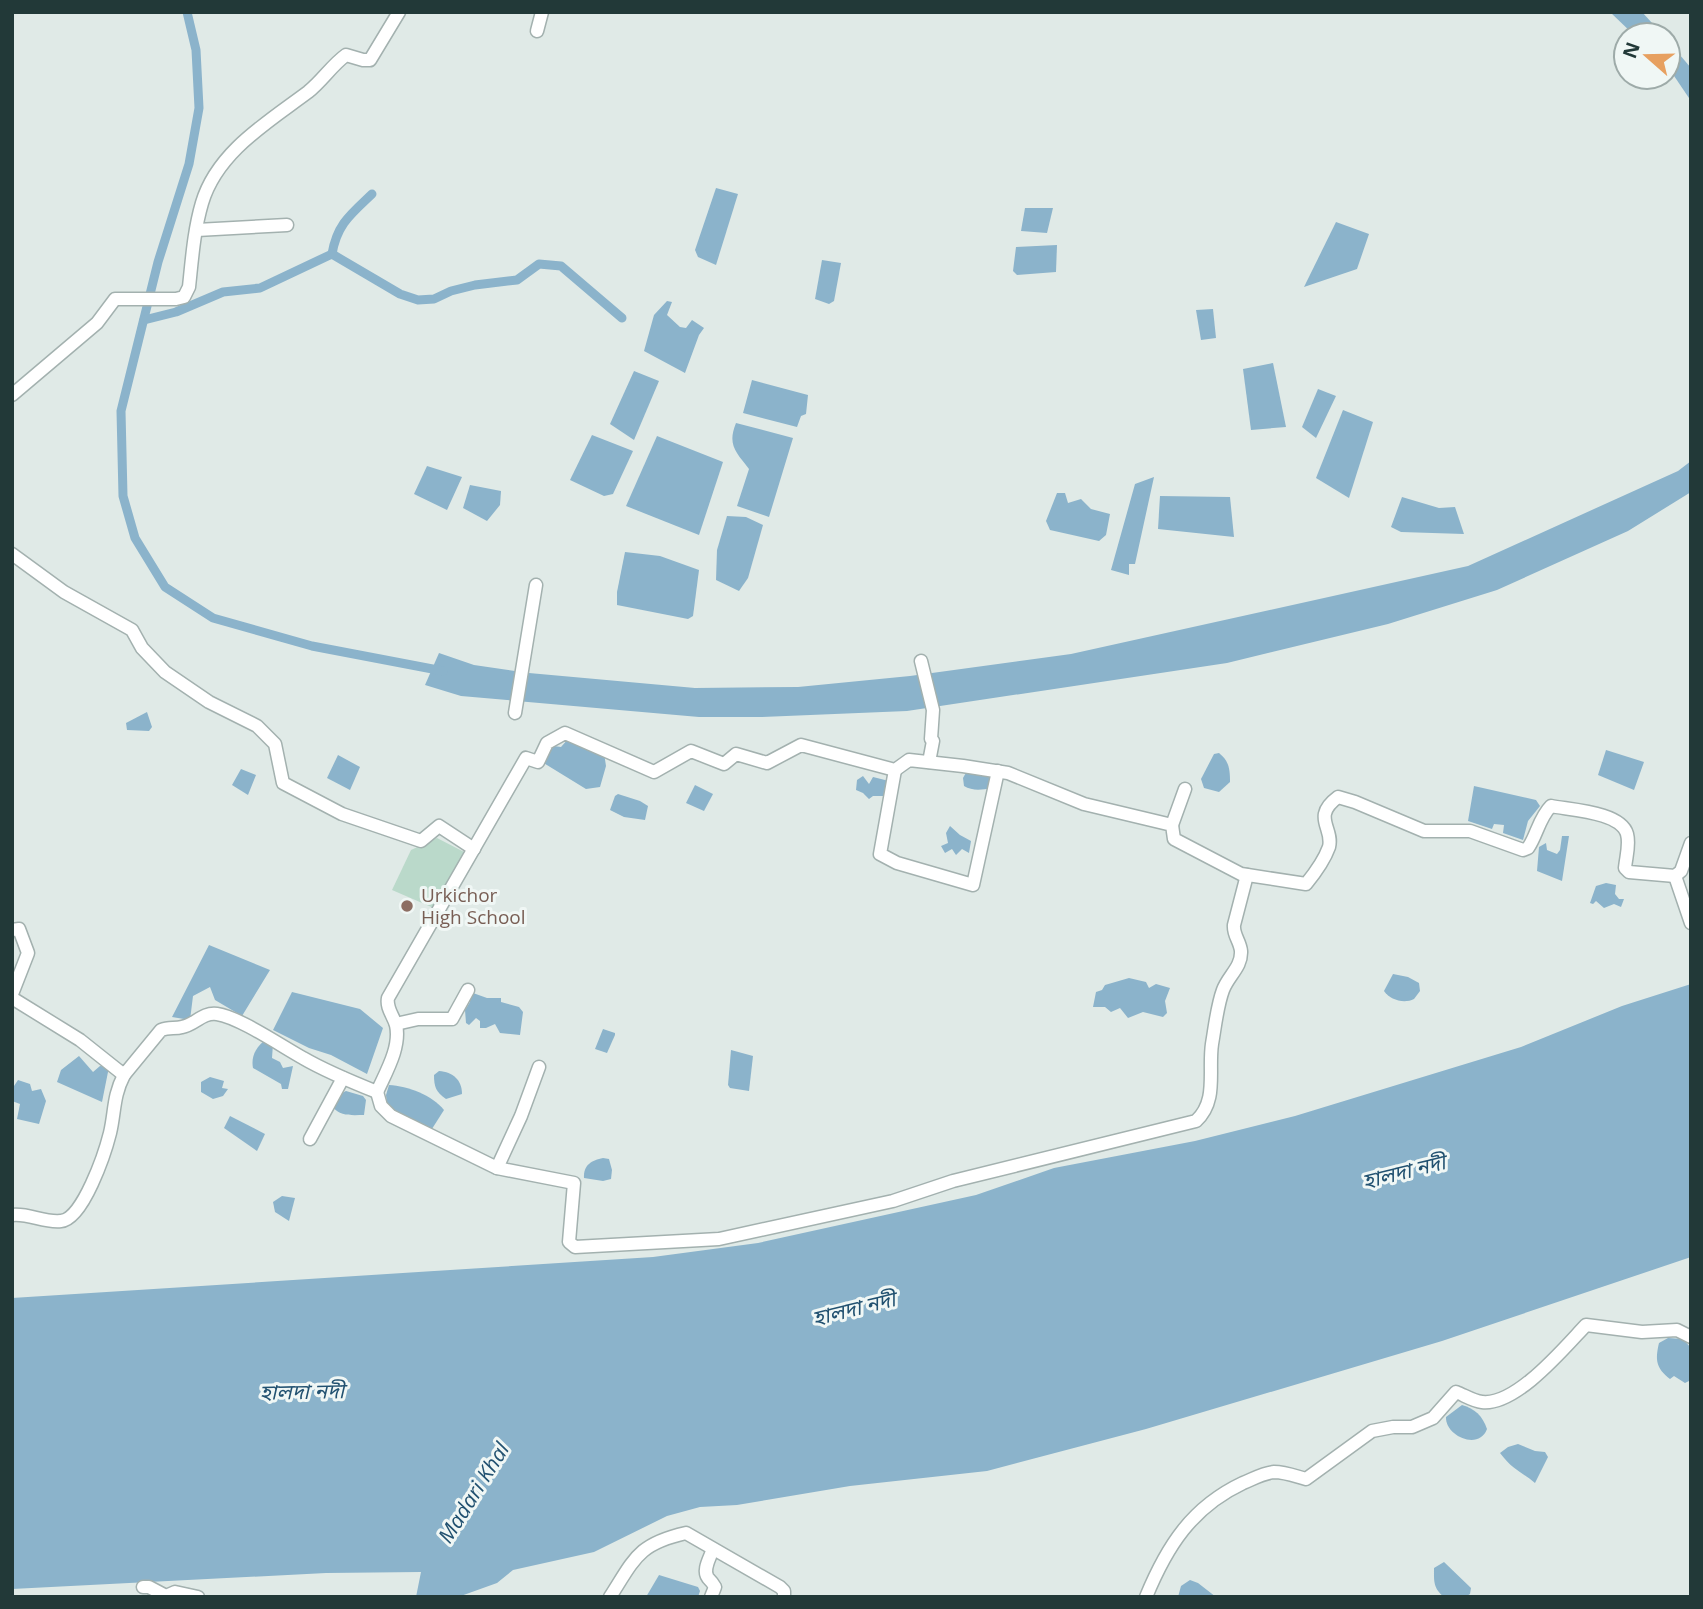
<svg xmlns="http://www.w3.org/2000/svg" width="1703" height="1609" font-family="'Open Sans','Noto Sans Bengali',sans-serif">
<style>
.green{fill:#bad9ca}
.water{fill:#8bb3cb}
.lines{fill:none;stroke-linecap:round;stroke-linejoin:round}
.canal{stroke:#8bb3cb;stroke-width:9}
.minor-casing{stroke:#a3b1af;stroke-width:15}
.minor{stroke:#fff;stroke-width:12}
.education-dot{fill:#8d6e63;stroke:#f0f7f5;stroke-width:2.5}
.labels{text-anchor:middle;stroke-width:6;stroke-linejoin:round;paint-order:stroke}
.education-label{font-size:19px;fill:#785e54;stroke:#f0f7f5;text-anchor:start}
.water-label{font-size:21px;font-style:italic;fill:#215170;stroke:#f0f7f5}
</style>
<rect width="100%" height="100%" fill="#e0eae7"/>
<!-- green -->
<path class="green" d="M437,838L468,854L436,909L392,890L411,850Z"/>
<!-- water -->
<g class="water">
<path d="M1610,12H1642L1663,35H1634Z"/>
<path d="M1668,41L1691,68V101L1668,67Z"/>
<path d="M716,188L738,194L716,265L698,257L695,250Z"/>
<path d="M1025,208H1053L1047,233L1021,231Z"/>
<path d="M1336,222L1369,234L1357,269L1304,287Z"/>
<path d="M1057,245L1056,272L1017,275L1013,271L1016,247Z"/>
<path d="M822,260L841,263L834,301L829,304L815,299Z"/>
<path d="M667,301L672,302L667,315L680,327L686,328L692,320L704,328L699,335L685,373L644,351L654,315Z"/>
<path d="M1213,309L1216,338L1201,340L1196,310Z"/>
<path d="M1273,363L1286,427L1251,430L1243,369Z"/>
<path d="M634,371L659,381L634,440L610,424Z"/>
<path d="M752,380L808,395L806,414L801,416L797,427L743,413Z"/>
<path d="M1318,389L1336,396L1316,438L1302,427Z"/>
<path d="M1343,410L1373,422L1349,498L1316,478Z"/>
<path d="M736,423L793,438L769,517L737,506L749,469C736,452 727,445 736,423Z"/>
<path d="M592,435L633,451L613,494L604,496L570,480Z"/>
<path d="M657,436L723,462L699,535L626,506Z"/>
<path d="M1691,461V492L1628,531L1497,590L1388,624L1227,663L907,711L762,717H699L461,696L425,685L439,653L474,665L529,673L695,688L798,687L910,676L1071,654L1468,566L1678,471Z"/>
<path d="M427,466L462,477L447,510L414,494Z"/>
<path d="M1154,477L1135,564H1129V575L1111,570L1135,484Z"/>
<path d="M470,485L501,491L500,505L487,521L463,508Z"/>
<path d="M1057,493H1065L1068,503L1081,499L1091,509L1110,514L1106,535L1099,541L1050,530L1046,521Z"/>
<path d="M1160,496L1230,497L1234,537L1158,529Z"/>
<path d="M1402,497L1439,508L1455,507L1464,534L1401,532L1391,527Z"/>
<path d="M727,516L746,517L763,525L748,578L739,591L716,580L717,550Z"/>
<path d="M625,552L660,556L699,570L693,616L688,619L617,605V592Z"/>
<path d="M147,712L152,727L149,731L127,730L126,723Z"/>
<path d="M569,738L604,753L606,766L600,787L586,789L542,762L554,746L561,747Z"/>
<path d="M1606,750L1644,762L1634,790L1598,775Z"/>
<path d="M1219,753C1229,761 1230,769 1230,782L1219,792L1204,788L1201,779L1214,754Z"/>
<path d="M338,755L360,767L350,790L327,778Z"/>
<path d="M241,769L256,775L248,795L232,785Z"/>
<path d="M967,771L991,775V788C982,790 972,791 964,786L963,778Z"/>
<path d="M863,776L869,784L873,777L889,781L885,796H873L869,799L863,793L856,790L857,780Z"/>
<path d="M695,785L713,794L704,811L686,803Z"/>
<path d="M1474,786L1536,800L1540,806L1528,821L1523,840L1503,833L1504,825L1494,824L1492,829L1468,821Z"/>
<path d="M618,794L640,801L648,806L645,820L624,817L610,810L615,796Z"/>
<path d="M950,826L960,835L971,841L969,853L962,849L956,855L952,849L945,853L941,846L948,843L946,833Z"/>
<path d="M1562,836H1569L1562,881L1537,871L1539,847L1546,843L1547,850L1557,854L1560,850Z"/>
<path d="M1606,883L1616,885L1615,894L1619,899H1624L1621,907L1614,904L1604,908L1596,901L1593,904L1590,903L1596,886Z"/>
<path d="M209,945L270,970L242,1016L215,1000L210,987L193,996L190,1020L172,1017Z"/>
<path d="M1393,974L1408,977L1419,983L1420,991L1414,999C1404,1004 1390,1000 1384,991Z"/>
<path d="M1129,978L1146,982L1149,988L1156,984L1170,988L1165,1001L1167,1013L1163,1017L1143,1012L1128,1018L1120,1008L1111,1012L1105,1007H1093L1096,992L1102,990L1105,985Z"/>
<path d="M1691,984V1257L1442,1341L1146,1429L987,1471L850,1486L737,1505L700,1507L667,1516L594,1552L513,1570L497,1583L458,1597H416L421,1572L326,1573L12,1589V1298L653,1257L758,1243L976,1195L1054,1168L1195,1141L1295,1116L1521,1047L1622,1006Z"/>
<path d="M292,992L360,1009L383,1028L367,1074L331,1055L309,1048L273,1030Z"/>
<path d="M473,993L487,998H501V1002L519,1007L523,1012L520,1035L500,1033L495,1024L486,1028H480V1021L476,1018L469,1025L466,1023L465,1010L470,1002L469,995Z"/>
<path d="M603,1029L615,1033V1035L607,1053L595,1049Z"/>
<path d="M264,1041L273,1044L272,1058L280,1062L283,1068L293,1066L288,1089H282L281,1084L253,1068C251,1058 255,1048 264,1041Z"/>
<path d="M731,1050L753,1056L749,1091L730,1088L728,1085Z"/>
<path d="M79,1056L93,1072L100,1066L109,1067L102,1102L57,1082L61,1070Z"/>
<path d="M439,1071C453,1072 462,1080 462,1094L446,1099C436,1092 434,1087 434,1075Z"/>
<path d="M210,1077L224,1081L222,1088L228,1089L223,1096L213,1099L201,1092V1082Z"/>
<path d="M18,1080L30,1084L32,1091L41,1089L46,1101L39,1124L17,1119L20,1104L12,1101V1089Z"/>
<path d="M389,1085C408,1086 432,1095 444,1110L430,1132L387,1106L386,1095Z"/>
<path d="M346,1091L363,1096L366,1100L364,1115C354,1115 340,1117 333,1107L340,1094Z"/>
<path d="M230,1116L265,1134L257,1151L224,1128Z"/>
<path d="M603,1158L609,1159L612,1170L611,1179L603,1181L584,1178C583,1165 592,1160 603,1158Z"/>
<path d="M282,1196L295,1198L289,1221L275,1212L273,1202Z"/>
<path d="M1668,1338L1683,1339L1691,1348V1380L1685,1383L1674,1376L1670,1379C1656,1368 1655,1360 1659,1343Z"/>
<path d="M1462,1405C1475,1409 1482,1415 1487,1429C1479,1451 1445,1436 1446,1417Z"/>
<path d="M1518,1444L1535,1451L1545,1452L1548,1457L1535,1483C1519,1470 1513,1470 1500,1453L1508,1447Z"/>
<path d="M1444,1562L1471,1588L1470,1594L1465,1597H1444C1433,1588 1434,1581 1434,1568Z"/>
<path d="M659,1575L698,1587L700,1591L698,1597H646Z"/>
<path d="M1190,1580L1198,1583L1216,1597H1178L1181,1586Z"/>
</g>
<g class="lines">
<!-- canal -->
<g class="canal">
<path d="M187,12L196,50L199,108L189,164L158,262L121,411L123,496L135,538L165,587L213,618L312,646L443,671"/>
<path d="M332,254C337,224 351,214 372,194"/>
<path d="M144,320L176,312L223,292L260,288L332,254L400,294L418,300L434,299L451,291L475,285L517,280L539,264L561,266L622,318"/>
</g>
<!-- minor casing -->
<g class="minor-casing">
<g id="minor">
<path d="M537,31L542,12"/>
<path d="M197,230L287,225"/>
<path d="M12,395L97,323L115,299H176L184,297L189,287C192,259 194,230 202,203C217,152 268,122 308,92C322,81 332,65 346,55L363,60H370L399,12"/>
<path d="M12,554L64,592L132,630L142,648L165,672L209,702L257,726L275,744L283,783L342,814L421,841L439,826L474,849"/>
<path d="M921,661L933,710L931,739L933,741L929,762"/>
<path d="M515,713L536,585"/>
<path d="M895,770L880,854L897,863L973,885L998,771"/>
<path d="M1172,825L1185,789"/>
<path d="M1675,876L1691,923"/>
<path d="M12,930L19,929L28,953L12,994"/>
<path d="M12,998L80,1040L124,1075L161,1030C169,1027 175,1029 182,1027C195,1025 202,1012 217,1014C239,1017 283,1047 303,1058C327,1072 352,1082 377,1092C386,1072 401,1047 396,1025C393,1015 386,1008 388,998L526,758L538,762L547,743L565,733L654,772L691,751L724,764L736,754L767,763L801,745L895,770L909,760L963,766L1008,773L1084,804L1172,825L1174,839L1241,874L1306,884C1315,873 1324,861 1329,847C1334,828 1311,817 1338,797L1355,802L1424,831H1470L1523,850L1528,848C1537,835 1539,818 1551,806C1571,810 1621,812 1627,834C1630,845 1626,857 1625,868L1629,872L1675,876L1681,871L1691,843"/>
<path d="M396,1024L418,1019H452L468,990"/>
<path d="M377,1092L381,1106L391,1116L497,1168L521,1116L539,1067"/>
<path d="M310,1139L343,1078"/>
<path d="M497,1168L574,1183L569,1242L575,1247L719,1239L893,1201L953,1181L1196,1121C1218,1101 1208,1071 1212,1044C1215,1027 1217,1006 1223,990C1228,976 1242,967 1241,951C1240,941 1233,935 1234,925L1247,875"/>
<path d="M12,1215C29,1213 44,1223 61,1221C83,1219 105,1153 110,1133C115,1112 113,1096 124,1075"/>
<path d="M143,1587H149L166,1596L175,1592L198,1597"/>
<path d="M610,1597C635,1558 638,1544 686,1533L780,1587L784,1591V1597"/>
<path d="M711,1597L715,1587C713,1583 711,1581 708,1578C702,1570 710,1558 713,1549"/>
<path d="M1146,1597C1167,1546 1192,1507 1243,1483C1253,1479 1263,1473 1274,1472C1285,1472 1295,1476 1306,1479L1372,1431L1393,1427H1412L1433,1418L1456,1392C1464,1395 1473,1401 1482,1402C1516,1406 1564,1348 1586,1325L1642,1332L1677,1330L1691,1337"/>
</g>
</g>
<!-- minor -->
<use href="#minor" class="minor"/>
</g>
<!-- markers -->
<circle class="education-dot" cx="407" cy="906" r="7"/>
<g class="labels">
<!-- education labels -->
<g class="education-label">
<text x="421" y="902">Urkichor<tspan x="421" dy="22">High School</tspan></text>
</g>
<!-- water labels -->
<g class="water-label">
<text transform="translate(1404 1172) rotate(-14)" y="7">হালদা নদী</text>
<text transform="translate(854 1309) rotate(-14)" y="7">হালদা নদী</text>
<text transform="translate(302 1392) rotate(-1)" y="7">হালদা নদী</text>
<text transform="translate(474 1493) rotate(-58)" y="7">Madari Khal</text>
</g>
</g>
<!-- border -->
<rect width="1703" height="1609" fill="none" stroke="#223938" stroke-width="28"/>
<!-- north arrow -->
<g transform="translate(1647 56) rotate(290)"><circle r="33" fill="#f0f7f5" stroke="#9eaba9" stroke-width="2"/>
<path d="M0-5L12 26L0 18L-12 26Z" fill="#e7a060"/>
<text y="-10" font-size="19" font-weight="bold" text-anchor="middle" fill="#223938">N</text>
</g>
</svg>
